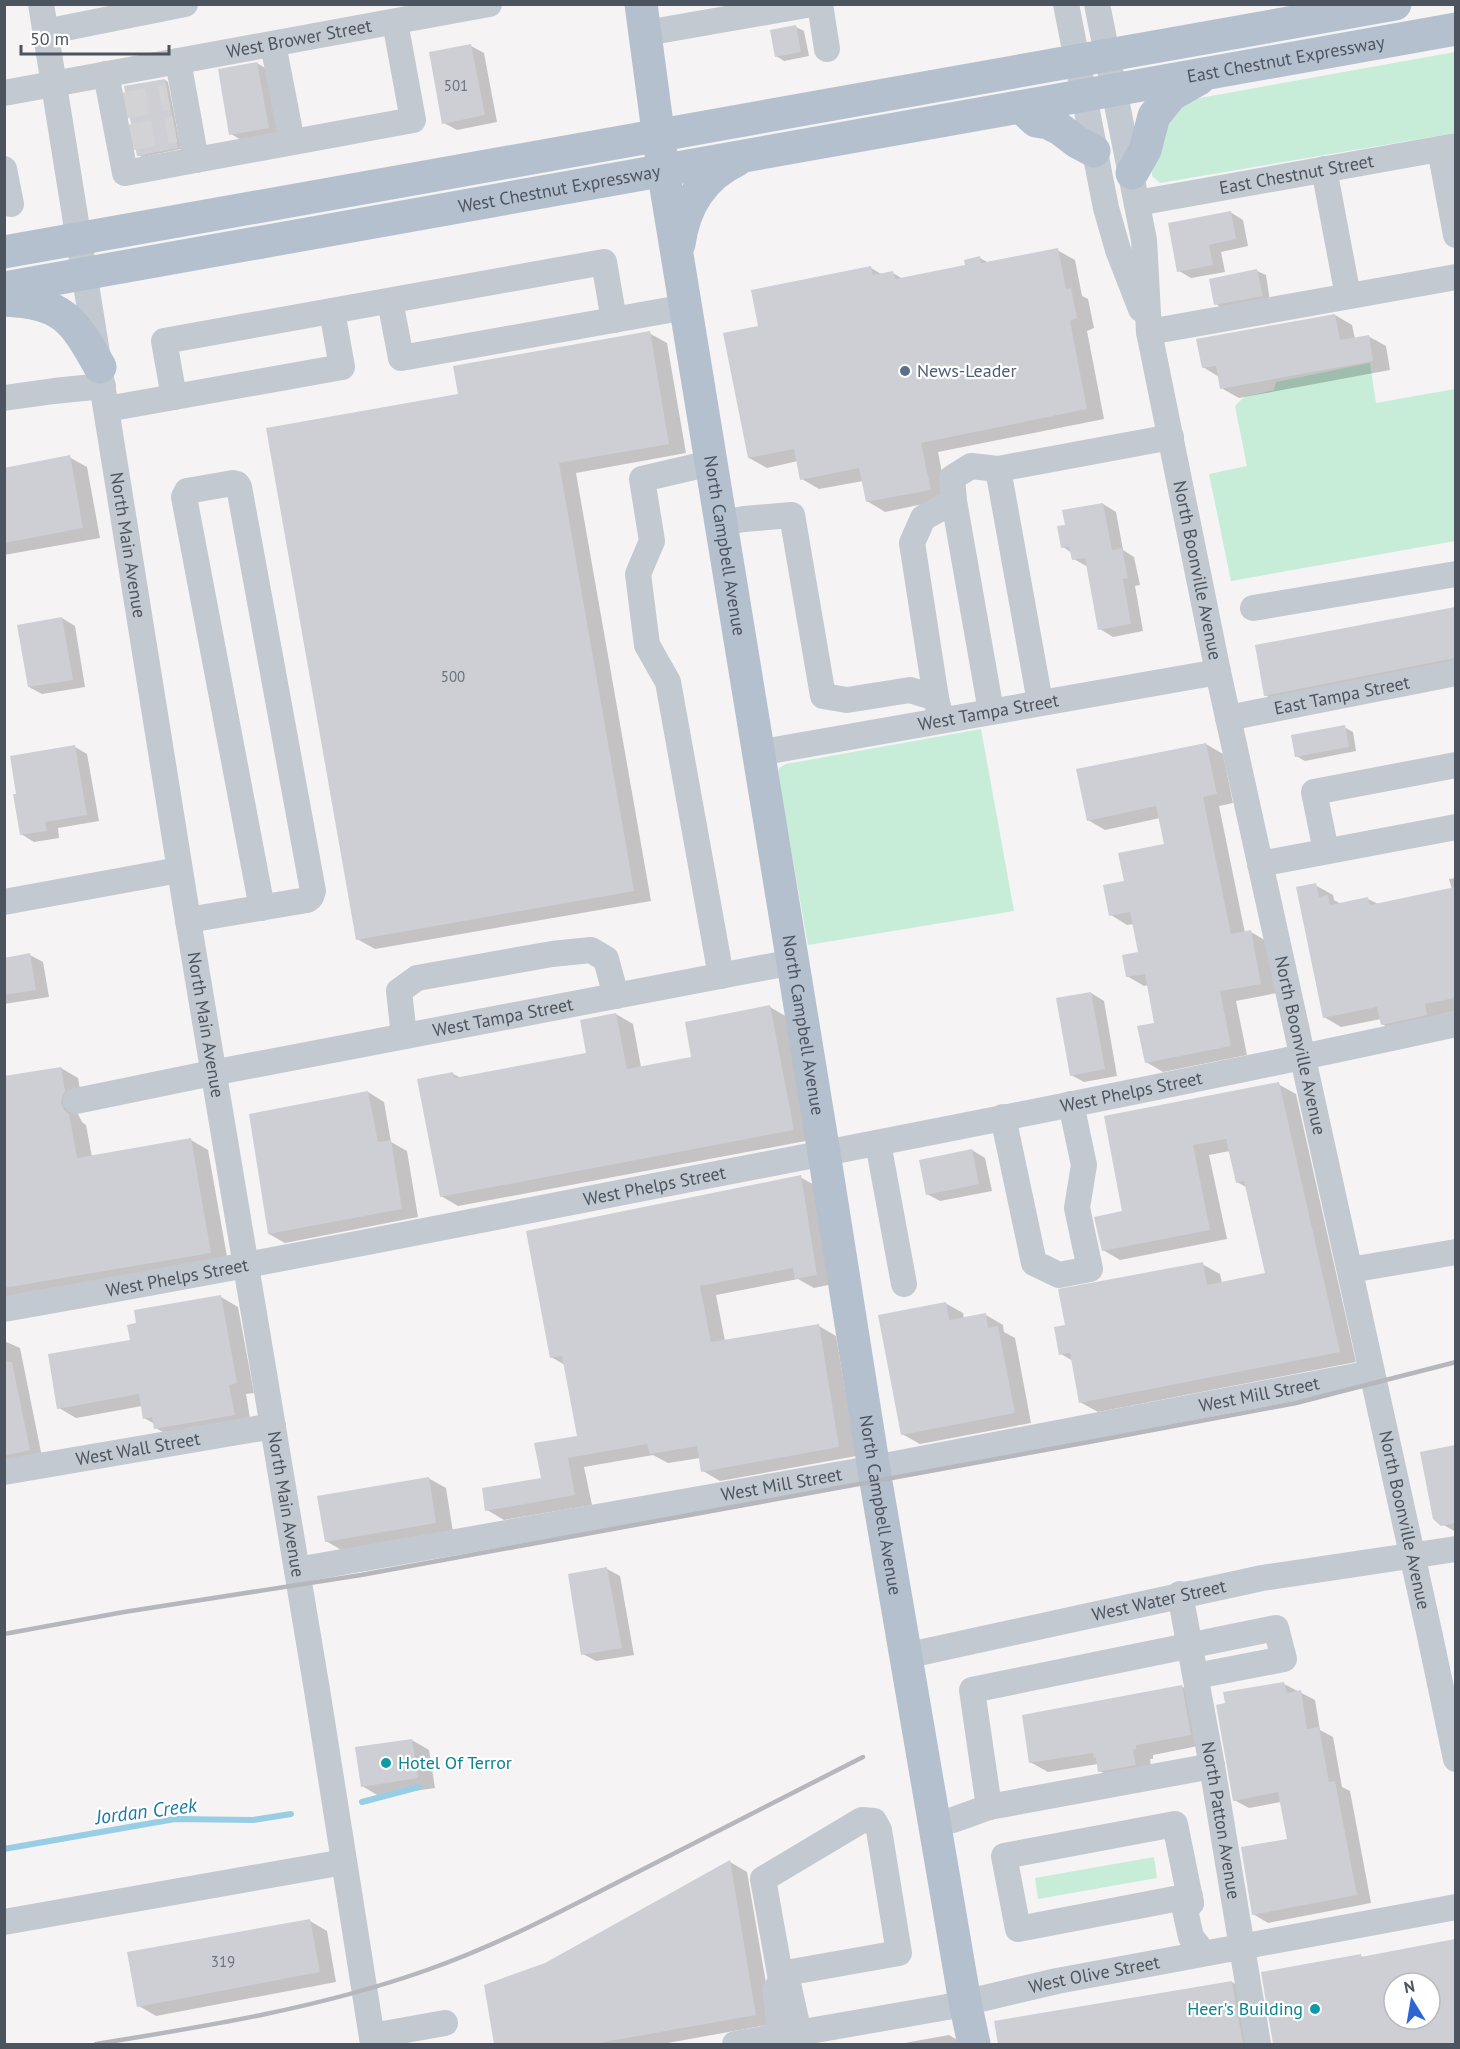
<svg xmlns="http://www.w3.org/2000/svg" width="1460" height="2049" font-family="'PT Sans',sans-serif">
<style>
.green{fill:#c7edd9}
.shadow{fill:#0003;fill-rule:evenodd}
.lines{fill:none;stroke-linecap:round;stroke-linejoin:round}
.stream{stroke:#98cee5;stroke-width:6}
.building{fill:#cdcfd4;fill-rule:evenodd}
.minor-tunnel{stroke:#d3d3d5;stroke-width:26;stroke-dasharray:26 13;stroke-linecap:butt}
.minor{stroke:#c2c9d0;stroke-width:26}
.major{stroke:#b5c0ce;stroke-width:33}
.rail{stroke:#b5b7bc;stroke-width:4.5}
.service-dot{fill:#5c6f8a;stroke:#fff;stroke-width:2}
.culture-dot{fill:#0f9aa8;stroke:#fff;stroke-width:2}
.labels{text-anchor:middle;stroke-width:4.5;stroke-linejoin:round;paint-order:stroke}
.number-label{font-size:15px;fill:#6c737c}
.street-label{font-size:18px;fill:#4c545f;stroke:#fff}
.service-label{font-size:18px;fill:#4e5e75;stroke:#fff;text-anchor:start}
.culture-label{font-size:18px;fill:#0d838f;stroke:#fff;text-anchor:start}
.water-label{font-size:20px;font-style:italic;fill:#1a7aa3;stroke:#fff}
</style>
<rect width="100%" height="100%" fill="#f5f3f3"/>
<!-- green -->
<g class="green">
<path d="M1455,52V133L1160,183L1152,176V166L1158,127L1184,102L1200,98Z"/>
<path d="M1370,363L1376,403L1455,389V541L1231,581L1209,474L1247,466L1235,406L1244,397L1274,390L1276,382Z"/>
<path d="M981,729L1014,911L808,945L778,776L779,768L786,764Z"/>
<path d="M1154,1857L1157,1878L1038,1899L1035,1878Z"/>
</g>
<!-- shadow -->
<g class="shadow">
<path d="M796,27L804,31L809,56L784,61L776,56Z"/>
<path d="M471,46L484,53L497,122L457,130L444,123Z"/>
<path d="M257,63L270,71L281,134L243,141L231,134Z"/>
<path d="M165,80L168,82L181,149L142,157L138,155Z"/>
<path d="M1230,212L1243,220L1248,246L1221,252L1225,272L1191,278L1179,271Z"/>
<path d="M1057,250L1075,260L1082,296L1088,299L1094,328L1087,331L1104,419L938,452L947,499L885,512L867,501L863,481L819,489L802,479L798,461L767,468L749,458L760,327L871,268L883,275L893,273L903,279L967,266L980,258L989,263Z"/>
<path d="M1257,271L1266,275L1270,301L1224,309L1216,304Z"/>
<path d="M1335,315L1352,325L1355,339L1368,336L1386,346L1390,370L1239,398L1221,388L1219,377L1203,367Z"/>
<path d="M649,333L667,343L686,453L576,473L651,901L375,949L357,939L460,396Z"/>
<path d="M69,457L87,467L100,538L4,555V469Z"/>
<path d="M1103,504L1116,512L1123,550L1134,557L1140,585L1135,586L1143,631L1113,637L1100,629L1088,567L1074,559L1072,553L1063,547L1066,526Z"/>
<path d="M1456,609V671L1283,705L1265,695L1256,646Z"/>
<path d="M62,618L75,626L85,687L42,694L29,687Z"/>
<path d="M1344,727L1353,732L1356,751L1305,761L1296,756Z"/>
<path d="M1206,744L1223,754L1233,803L1219,806L1245,933L1251,932L1268,942L1277,993L1236,1001L1247,1055L1163,1072L1146,1062L1156,1024L1149,985L1144,986L1127,976L1140,953L1134,924L1127,925L1111,915L1126,883L1165,845L1160,818L1105,830L1088,820Z"/>
<path d="M75,747L87,754L99,821L58,828L59,838L34,842L21,834Z"/>
<path d="M1456,878V1011L1442,1014L1444,1024L1400,1034L1382,1024L1381,1019L1341,1027L1324,1017L1315,885L1333,895L1334,900L1341,904L1368,899L1378,904L1452,889L1449,879Z"/>
<path d="M30,955L43,962L49,997L4,1004V958Z"/>
<path d="M1091,993L1104,1001L1117,1076L1084,1082L1071,1075Z"/>
<path d="M770,1007L787,1017L811,1140L458,1206L441,1196L453,1074L461,1078L588,1054L616,1014L633,1024L641,1067L693,1058Z"/>
<path d="M61,1068L78,1078L82,1101L79,1107L78,1114L82,1122L86,1125L92,1157L191,1140L208,1150L228,1262L4,1301V1078Z"/>
<path d="M1278,1084L1296,1094L1356,1362L1098,1412L1080,1402L1073,1361L1061,1354L1067,1326L1202,1264L1220,1274L1222,1283L1267,1274L1248,1188L1237,1182L1230,1151L1209,1155L1227,1239L1120,1260L1103,1250L1124,1212L1106,1117Z"/>
<path d="M368,1092L384,1102L391,1142L407,1151L418,1217L285,1243L269,1234Z"/>
<path d="M972,1150L985,1158L992,1191L940,1201L927,1194Z"/>
<path d="M800,1177L818,1187L833,1284L814,1288L798,1279L716,1295L725,1341L819,1326L836,1336L856,1456L720,1481L703,1471L700,1458L668,1463L653,1455L584,1467L592,1505L504,1520L487,1510L542,1479L578,1437L565,1365L551,1357Z"/>
<path d="M221,1297L238,1307L254,1393L246,1394L251,1424L173,1438L156,1428L155,1424L144,1418L142,1406L76,1418L59,1408L131,1341Z"/>
<path d="M945,1303L963,1313L964,1319L986,1315L1003,1325L1004,1332L1015,1338L1031,1423L920,1444L902,1434Z"/>
<path d="M4,1341L20,1348L42,1457L4,1459Z"/>
<path d="M1456,1446V1532L1442,1524L1421,1453Z"/>
<path d="M428,1478L446,1488L453,1532L343,1551L326,1541Z"/>
<path d="M607,1569L620,1576L634,1655L596,1661L583,1654Z"/>
<path d="M1284,1684L1315,1700L1320,1730L1333,1737L1342,1787L1350,1791L1371,1903L1268,1923L1253,1914L1288,1840L1281,1802L1249,1808L1234,1800Z"/>
<path d="M1181,1686L1199,1696L1208,1744L1153,1755V1759H1150L1152,1774L1117,1781L1100,1771L1098,1764L1048,1772L1030,1762Z"/>
<path d="M412,1740L429,1750L435,1788L379,1796L362,1786Z"/>
<path d="M730,1862L747,1872L773,2024L662,2044H496L486,1986L546,1965Z"/>
<path d="M310,1921L327,1931L336,1982L156,2016L139,2006Z"/>
<path d="M1456,1941V2044H1274V2042L1361,1956L1364,1958ZM1394,1983H1430V2019H1394Z"/>
<path d="M1232,1982L1248,1992L1257,2044H1000L996,2022Z"/>
<path d="M949,2035L964,2044H899Z"/>
</g>
<g class="lines">
<!-- stream -->
<g class="stream">
<path d="M362,1802L419,1787"/>
<path d="M4,1849L175,1819L253,1820L291,1814"/>
</g>
</g>
<!-- building -->
<g class="building">
<path d="M796,25L801,52L775,57L770,30Z"/>
<path d="M471,44L485,115L442,124L429,52Z"/>
<path d="M257,62L269,128L229,135L218,69Z"/>
<path d="M165,79L178,148L137,156L124,86Z"/>
<path d="M1231,211L1236,239L1209,245L1213,265L1177,272L1168,223Z"/>
<path d="M1058,248L1066,289L1071,288L1077,318L1070,321L1087,409L921,443L931,490L866,502L859,468L800,480L794,449L748,458L723,333L758,326L751,290L871,266L873,275L893,271L895,279L965,265L964,260L980,256L981,263Z"/>
<path d="M1257,269L1263,296L1214,305L1209,279Z"/>
<path d="M1335,314L1340,340L1369,335L1373,361L1220,389L1216,366L1202,368L1196,339Z"/>
<path d="M650,331L669,444L559,463L634,891L356,940L266,428L458,394L453,366Z"/>
<path d="M70,455L83,528L4,543V468Z"/>
<path d="M1103,503L1112,550L1122,548L1128,578L1123,579L1131,624L1098,630L1085,558L1072,560L1069,547L1061,548L1057,526L1065,525L1062,510Z"/>
<path d="M1455,607V658L1264,696L1255,645Z"/>
<path d="M62,617L73,680L28,687L17,625Z"/>
<path d="M1345,725L1349,747L1295,757L1291,735Z"/>
<path d="M1206,743L1217,794L1203,797L1231,934L1251,930L1261,984L1220,991L1231,1046L1145,1063L1137,1026L1154,1023L1145,974L1126,977L1122,955L1138,952L1130,912L1109,916L1103,885L1124,881L1118,853L1164,844L1156,806L1087,821L1076,769Z"/>
<path d="M75,745L87,815L45,822L47,831L20,835L13,794H16L10,756Z"/>
<path d="M1316,883L1319,897L1328,895L1330,905L1368,897L1370,905L1455,887V998L1425,1004L1427,1015L1381,1025L1377,1007L1323,1018L1296,887Z"/>
<path d="M30,953L36,990L4,995V958Z"/>
<path d="M1091,992L1105,1069L1070,1076L1056,998Z"/>
<path d="M770,1005L794,1130L440,1197L417,1079L453,1072L454,1078L586,1053L580,1020L616,1013L627,1069L691,1057L685,1022Z"/>
<path d="M61,1067L65,1091L62,1097L61,1103L64,1110L69,1114L77,1158L191,1138L211,1253L4,1288V1076Z"/>
<path d="M1279,1082L1340,1352L1079,1403L1070,1353L1059,1355L1054,1327L1065,1325L1058,1289L1203,1262L1207,1285L1265,1273L1244,1181L1236,1183L1226,1139L1193,1145L1210,1230L1102,1251L1094,1217L1122,1211L1104,1116Z"/>
<path d="M368,1091L378,1142L391,1140L402,1209L268,1234L249,1114Z"/>
<path d="M972,1149L979,1184L926,1195L919,1160Z"/>
<path d="M801,1175L817,1275L795,1279L793,1268L700,1286L711,1342L819,1324L839,1447L701,1472L697,1446L650,1454L647,1444L568,1458L575,1495L485,1511L482,1488L541,1478L534,1443L577,1436L562,1356L550,1358L526,1231Z"/>
<path d="M221,1295L237,1383L229,1385L235,1415L154,1429L152,1417L143,1419L139,1394L57,1409L48,1354L130,1340L127,1325L136,1323L134,1310Z"/>
<path d="M946,1302L949,1320L986,1313L988,1328L998,1326L1015,1413L901,1435L878,1315Z"/>
<path d="M4,1362H12L30,1450L4,1456Z"/>
<path d="M1455,1445V1523L1441,1526L1433,1519L1420,1452Z"/>
<path d="M429,1477L436,1523L325,1542L317,1496Z"/>
<path d="M607,1567L622,1648L581,1655L568,1574Z"/>
<path d="M1284,1682L1287,1693L1301,1690L1307,1729L1319,1727L1329,1782L1335,1781L1357,1895L1252,1915L1241,1847L1287,1839L1278,1792L1233,1801L1216,1705L1225,1703L1223,1692Z"/>
<path d="M1182,1685L1191,1735L1136,1745V1749L1133,1750L1136,1765L1098,1772L1096,1758H1094L1093,1753L1029,1763L1022,1715Z"/>
<path d="M412,1739L418,1778L361,1787L355,1747Z"/>
<path d="M730,1860L756,2015L593,2044H494L484,1985L545,1963Z"/>
<path d="M310,1919L320,1972L137,2007L127,1952Z"/>
<path d="M1455,1939V2044H1273L1261,1972L1361,1954V1957ZM1394,1983H1430V2019H1394Z"/>
<path d="M1232,1981L1243,2044H998L994,2021Z"/>
</g>
<g class="lines">
<!-- minor-tunnel -->
<g class="minor-tunnel">
<path d="M122,106L168,97"/>
<path d="M128,138L175,129"/>
</g>
<!-- minor -->
<g class="minor">
<path id="s1" d="M41,4L188,920L317,1690L373,2044"/>
<path d="M820,4L827,49"/>
<path d="M1066,4L1106,208L1118,250L1141,309"/>
<path id="s2" d="M1097,4L1144,240L1149,332L1218,672L1430,1636L1456,1759"/>
<path d="M45,32L185,4"/>
<path d="M646,33L812,4"/>
<path d="M273,44L292,142"/>
<path d="M178,61L196,160"/>
<path d="M106,74L125,173L413,120L395,22"/>
<path id="s3" d="M4,93L489,4"/>
<path d="M1440,149L1456,235"/>
<path d="M4,169L11,204"/>
<path d="M1324,169L1348,296"/>
<path id="s4" d="M1137,203L1456,146"/>
<path d="M390,301L401,358L686,307"/>
<path d="M1149,332L1456,277"/>
<path d="M174,397L164,341L604,262L614,320"/>
<path d="M4,398L54,391L103,386"/>
<path d="M107,409L342,367L332,311"/>
<path d="M711,463L642,479L652,541L638,574L647,645L668,682L721,976"/>
<path d="M998,469L1171,437"/>
<path d="M721,523L744,519L792,515L823,696L847,700L910,690L936,698L941,719"/>
<path d="M1253,608L1456,574"/>
<path d="M936,698L912,543L923,518L954,501"/>
<path d="M991,711L954,501L952,478L971,466L998,469L1040,702"/>
<path id="s5" d="M1228,718L1456,673"/>
<path id="s6" d="M758,753L1218,672"/>
<path d="M1326,851L1314,792L1456,765"/>
<path d="M1260,864L1456,827"/>
<path d="M4,902L179,870"/>
<path d="M188,920L307,900L311,897L313,891L239,487L237,484L233,483L187,491L184,497L262,908"/>
<path d="M404,1036L399,991L417,978L552,954L591,950L606,959L616,996"/>
<path id="s7" d="M76,1101L212,1073L793,962"/>
<path d="M1003,1117L1034,1263L1059,1275L1090,1269L1077,1208L1084,1165L1071,1104"/>
<path d="M878,1143L904,1284"/>
<path d="M1350,1270L1456,1252"/>
<path id="s8" d="M4,1309C205,1274 404,1235 603,1196C888,1141 1172,1086 1456,1024"/>
<path id="s9" d="M4,1472L273,1426"/>
<path id="s10" d="M297,1570L853,1472L1372,1373"/>
<path id="s11" d="M1180,1594L1212,1766L1258,2044"/>
<path id="s12" d="M905,1656L1262,1578L1456,1549"/>
<path d="M989,1807L1212,1766"/>
<path d="M934,1823L953,1820L989,1807L972,1690L1276,1628L1284,1659L1196,1676"/>
<path d="M1190,1896L1018,1929L1004,1856L1175,1824L1191,1903"/>
<path d="M1191,1903L1185,1910L1191,1937L1199,1947L1200,1954"/>
<path d="M4,1922L344,1862"/>
<path d="M780,1974L899,1953L879,1830L874,1821L862,1820L763,1879L780,1974L781,1983"/>
<path d="M372,2036L445,2023"/>
<path d="M781,2036L775,1990L781,1983L789,1988L799,2033"/>
<path id="s13" d="M735,2044L947,2007L1057,1981L1456,1907"/>
</g>
<!-- major -->
<g class="major">
<path id="s14" d="M641,4L663,169L824,1153L876,1482L965,2002L974,2044"/>
<path d="M1021,107L1036,121L1048,123L1060,129L1077,142L1094,151"/>
<path d="M1132,173L1145,150L1154,116L1171,95L1199,79"/>
<path d="M679,244C684,207 701,177 737,160"/>
<path d="M4,252L1395,4"/>
<path id="s15" d="M4,288L1456,29"/>
<path d="M4,300C62,303 73,318 100,367"/>
</g>
<!-- rail -->
<g class="rail">
<path d="M4,1634L124,1612L361,1575L1089,1442L1296,1403L1456,1362"/>
<path d="M96,2044C208,2026 320,2008 427,1970C496,1946 560,1912 624,1879C704,1838 783,1798 863,1757"/>
</g>
</g>
<!-- markers -->
<circle class="service-dot" cx="905" cy="371" r="6"/>
<g class="culture-dot">
<circle cx="386" cy="1763" r="6"/>
<circle cx="1315" cy="2009" r="6"/>
</g>
<g class="labels">
<!-- number labels -->
<g class="number-label">
<text x="456" y="91">501</text>
<text x="453" y="682">500</text>
<text x="223" y="1967">319</text>
</g>
<!-- street labels -->
<g class="street-label">
<text dy="6" stroke="none"><textPath href="#s3" startOffset="300">West Brower Street</textPath></text>
<text dy="6" stroke="none"><textPath href="#s15" startOffset="1302">East Chestnut Expressway</textPath></text>
<text dy="6" stroke="none"><textPath href="#s4" startOffset="162">East Chestnut Street</textPath></text>
<text dy="6" stroke="none"><textPath href="#s15" startOffset="564">West Chestnut Expressway</textPath></text>
<text dy="6" stroke="none"><textPath href="#s1" startOffset="548">North Main Avenue</textPath></text>
<text dy="6" stroke="none"><textPath href="#s14" startOffset="548">North Campbell Avenue</textPath></text>
<text dy="6" stroke="none"><textPath href="#s2" startOffset="576">North Boonville Avenue</textPath></text>
<text dy="6" stroke="none"><textPath href="#s5" startOffset="116">East Tampa Street</textPath></text>
<text dy="6" stroke="none"><textPath href="#s6" startOffset="234">West Tampa Street</textPath></text>
<text dy="6" stroke="none"><textPath href="#s7" startOffset="435">West Tampa Street</textPath></text>
<text dy="6" stroke="none"><textPath href="#s1" startOffset="1034">North Main Avenue</textPath></text>
<text dy="6" stroke="none"><textPath href="#s14" startOffset="1034">North Campbell Avenue</textPath></text>
<text dy="6" stroke="none"><textPath href="#s2" startOffset="1062">North Boonville Avenue</textPath></text>
<text dy="6" stroke="none"><textPath href="#s8" startOffset="1148">West Phelps Street</textPath></text>
<text dy="6" stroke="none"><textPath href="#s8" startOffset="662">West Phelps Street</textPath></text>
<text dy="6" stroke="none"><textPath href="#s8" startOffset="176">West Phelps Street</textPath></text>
<text dy="6" stroke="none"><textPath href="#s10" startOffset="978">West Mill Street</textPath></text>
<text dy="6" stroke="none"><textPath href="#s9" startOffset="136">West Wall Street</textPath></text>
<text dy="6" stroke="none"><textPath href="#s10" startOffset="492">West Mill Street</textPath></text>
<text dy="6" stroke="none"><textPath href="#s1" startOffset="1520">North Main Avenue</textPath></text>
<text dy="6" stroke="none"><textPath href="#s14" startOffset="1520">North Campbell Avenue</textPath></text>
<text dy="6" stroke="none"><textPath href="#s2" startOffset="1548">North Boonville Avenue</textPath></text>
<text dy="6" stroke="none"><textPath href="#s12" startOffset="260">West Water Street</textPath></text>
<text dy="6" stroke="none"><textPath href="#s11" startOffset="230">North Patton Avenue</textPath></text>
<text dy="6" stroke="none"><textPath href="#s13" startOffset="366">West Olive Street</textPath></text>
</g>
<!-- service labels -->
<g class="service-label">
<text x="917" y="377">News-Leader</text>
</g>
<!-- culture labels -->
<g class="culture-label">
<text x="398" y="1769">Hotel Of Terror</text>
<text x="1303" y="2015" text-anchor="end">Heer's Building</text>
</g>
<!-- water labels -->
<g class="water-label">
<text transform="translate(146 1811) rotate(-7)" y="7">Jordan Creek</text>
</g>
</g>
<!-- border -->
<rect width="1460" height="2049" fill="none" stroke="#4c545f" stroke-width="12"/>
<!-- north arrow -->
<g transform="translate(1412 2001) rotate(349)"><circle r="28" fill="#ffffff" stroke="#b7bbbf" stroke-width="1.5"/>
<path d="M0-4.5L10 22L0 15L-10 22Z" fill="#2c66d5"/>
<text y="-9" font-size="16" font-weight="bold" text-anchor="middle" fill="#4c545f">N</text>
</g>
<!-- scale -->
<path d="M21 45v9h148v-9" fill="none" stroke="#4c545f" stroke-width="3"/>
<text x="30" y="45" font-size="18" fill="#4c545f" stroke="#ffffff" stroke-width="4.5" paint-order="stroke">50 m</text>
</svg>
